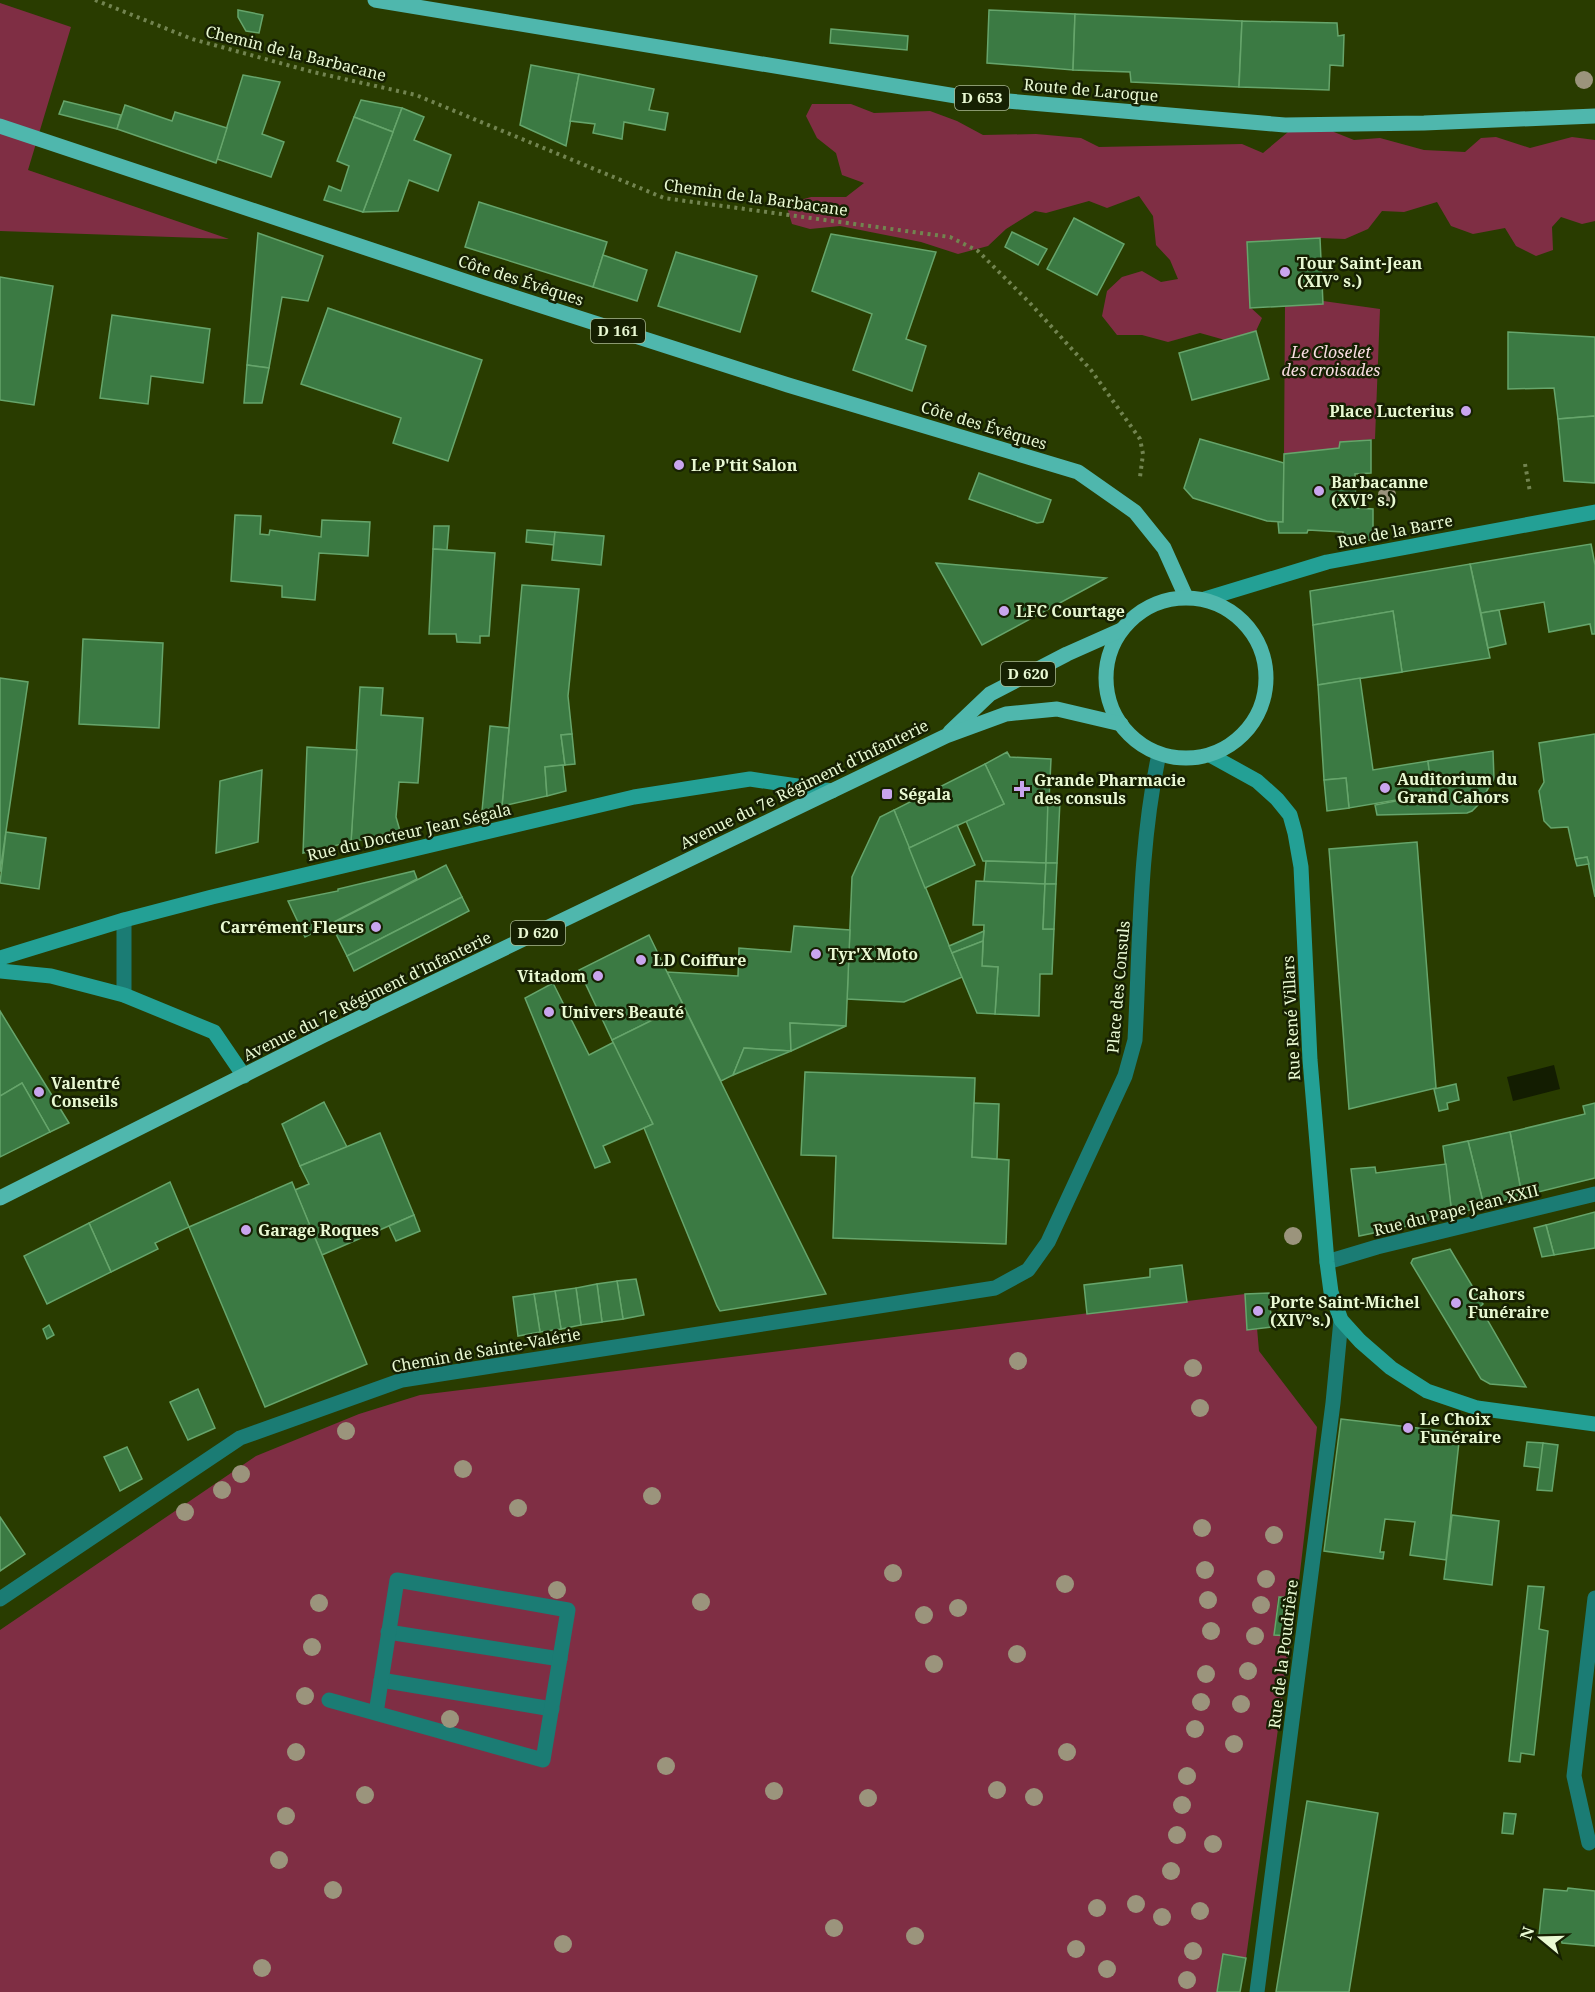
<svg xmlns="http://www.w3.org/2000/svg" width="1595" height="1992" font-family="'Noto Serif',serif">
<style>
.green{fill:#7f2e44}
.water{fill:#131d01}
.building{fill:#3b7a43;stroke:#66a56b;stroke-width:1.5}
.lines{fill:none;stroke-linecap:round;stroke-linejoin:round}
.path{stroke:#728450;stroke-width:4;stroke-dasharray:3 4.5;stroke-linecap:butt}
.lane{stroke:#1b7c74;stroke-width:15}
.street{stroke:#1b7c74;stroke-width:15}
.secondary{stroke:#23a095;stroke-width:15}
.primary{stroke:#4fb7ad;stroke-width:15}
.tree{fill:#9b947c}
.poi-dot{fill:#c9a5ee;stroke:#162002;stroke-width:2}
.labels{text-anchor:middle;stroke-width:5;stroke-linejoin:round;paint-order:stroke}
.shield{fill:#162002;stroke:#aab894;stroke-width:1.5}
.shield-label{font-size:15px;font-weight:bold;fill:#e9f9d3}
.street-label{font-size:16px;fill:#e9f9d3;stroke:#162002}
.poi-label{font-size:16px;font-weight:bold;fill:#e9f9d3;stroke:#162002;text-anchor:start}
.park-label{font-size:16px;font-style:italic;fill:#f8dce1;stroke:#162002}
</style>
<rect width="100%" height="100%" fill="#293c00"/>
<!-- green -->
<g class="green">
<path d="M0,3L71,27L28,170L229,239L0,231Z"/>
<path d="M812,104H851L874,113L930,111L957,121L983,135L1036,134L1081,138L1099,147L1242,144L1263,153L1288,132L1323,120L1334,132L1354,140L1380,138L1424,150L1465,152L1481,138L1496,137L1530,148L1572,137L1595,140V221L1582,224L1561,217L1552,227L1553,250L1536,256L1516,246L1505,228L1473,234L1451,226L1437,202L1404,212L1382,211L1368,229L1345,239L1320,238L1247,242L1250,307L1262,318L1256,331L1225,340L1200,333L1168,342L1142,335H1117L1102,316L1107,291L1122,277L1142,271L1161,282L1178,279L1170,260L1156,245L1153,216L1139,196L1107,208L1089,201L1046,213L1035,211L1006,229L988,246L958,254L921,242L840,226L810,229L792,224L786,204L811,197H846L864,183L842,175L836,153L817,138L806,116Z"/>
<path d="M1323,301L1380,309L1375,439L1340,442L1339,448L1284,454L1285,305L1323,304Z"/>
<path d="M1245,1294L1257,1328L1259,1351L1317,1427L1297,1598L1278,1597L1274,1634L1291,1636L1246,1958L1223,1955L1217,1992H0V1630L256,1456L359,1414L420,1395Z"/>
</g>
<!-- water -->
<path class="water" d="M1554,1065L1560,1089L1513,1101L1507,1077Z"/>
<!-- building -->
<g class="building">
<path d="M238,10L263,15L259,33L246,31L238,17Z"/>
<path d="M989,10L1075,14L1073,70L987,63Z"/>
<path d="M1075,14L1242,21L1239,87L1131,82L1130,72L1073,70Z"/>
<path d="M1242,21L1337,23L1338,36L1344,35L1343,66L1330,65L1329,90L1239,87Z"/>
<path d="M831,29L908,36L907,50L830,43Z"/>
<path d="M531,65L579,74L566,146L520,125Z"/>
<path d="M579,74L654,89L649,110L668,113L665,130L624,122L622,139L593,133L595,124L570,121Z"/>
<path d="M243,75L280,82L262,134L284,142L271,177L217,159Z"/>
<path d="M361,100L402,108L393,132L354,117Z"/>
<path d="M64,101L121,115L117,129L59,114Z"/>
<path d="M125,105L172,121L175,112L227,128L216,163L117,129Z"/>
<path d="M402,108L424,117L414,140L451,155L438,191L409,180L398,211L363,212Z"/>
<path d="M354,117L393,132L363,212L324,200L329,186L341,191L349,166L337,161Z"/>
<path d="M479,202L607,242L593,287L465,247Z"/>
<path d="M1074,218L1124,244L1097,295L1047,269Z"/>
<path d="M1012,232L1047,249L1038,265L1005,247Z"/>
<path d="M258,233L323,256L308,301L282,297L269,368L247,365Z"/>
<path d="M831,234L936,252L906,339L926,346L912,391L853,370L872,314L812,291Z"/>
<path d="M1320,238L1323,304L1250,308L1247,242Z"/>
<path d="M676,252L757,276L740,332L658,306Z"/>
<path d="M603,255L647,270L637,301L593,287Z"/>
<path d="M0,277L53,286L34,405L0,400Z"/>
<path d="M328,308L482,360L448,461L393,443L401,418L301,384Z"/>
<path d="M112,315L210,329L203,383L151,376L148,404L100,398Z"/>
<path d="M1256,331L1269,379L1192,400L1179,353Z"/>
<path d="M1508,332L1595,337V416L1558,419L1554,388L1508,389Z"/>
<path d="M247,365L269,368L262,403H244Z"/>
<path d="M1595,416V483L1564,481L1558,419Z"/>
<path d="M1200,439L1284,463L1283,522L1267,521L1193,498L1184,488Z"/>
<path d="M1371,440V473L1355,474L1356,508L1373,509V540L1343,541V532L1308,530L1307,533H1279L1278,522H1283L1284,454L1339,448L1340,442Z"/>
<path d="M979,473L1051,500L1043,522L1037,523L969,499Z"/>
<path d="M235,515L261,516L260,534L269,535L270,530L321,537L322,520L370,522L368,556L319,553L315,600L282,597V586L231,581Z"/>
<path d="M434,526H449L447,550L433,549Z"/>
<path d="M527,530L555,532L554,545L526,542Z"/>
<path d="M555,532L604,536L601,565L552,560Z"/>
<path d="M1591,544L1595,565V634H1592L1590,624L1549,632L1544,602L1481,613L1470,564Z"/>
<path d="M433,549L495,553L489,636H480V643L457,642L456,634H429Z"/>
<path d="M936,563L1106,578L982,645Z"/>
<path d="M1470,564L1490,658L1402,672L1393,611L1313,625L1310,591Z"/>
<path d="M522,585L579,589L568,696L572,734L561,735L565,765L545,767L547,796L502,806Z"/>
<path d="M1499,610L1506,644L1488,648L1481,613Z"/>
<path d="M1393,611L1402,672L1318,685L1313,625Z"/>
<path d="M83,639L163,643L159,728L79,724Z"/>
<path d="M0,678L28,682L0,872Z"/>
<path d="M1360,678L1373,770L1428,761L1432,794L1349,808L1346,778L1324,780L1318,685Z"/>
<path d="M360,687L383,688L381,715L423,718L418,783L399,782L396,817L400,831L351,842Z"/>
<path d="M490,726L509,728L502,806L482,811Z"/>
<path d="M572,734L575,764L565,765L561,735Z"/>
<path d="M1595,734V897L1587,857L1575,859L1568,827L1551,828L1544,821L1539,791L1544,782L1539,743Z"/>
<path d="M307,747L357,750L351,842L303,853Z"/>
<path d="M1493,751L1494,779L1478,805L1472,811L1467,813L1377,815L1375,805L1432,794L1428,761Z"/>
<path d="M1007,752L1010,757L1051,759L1046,863L983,861L966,821L1004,804L985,764Z"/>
<path d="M985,764L1004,804L909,848L894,810Z"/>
<path d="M563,765L566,791L547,796L545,767Z"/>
<path d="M262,770L258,842L216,853L220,781Z"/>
<path d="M1346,778L1349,808L1327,811L1324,780Z"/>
<path d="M1048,800L1060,801L1057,863H1046Z"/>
<path d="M894,810L962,977L904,1002L847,999L852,877L880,817Z"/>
<path d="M957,825L975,865L925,888L909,848Z"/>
<path d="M6,832L46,838L39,889L0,883Z"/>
<path d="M1417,842L1436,1088L1349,1109L1329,849Z"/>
<path d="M1587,857L1589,864L1577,866L1575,859Z"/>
<path d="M986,861L1046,863L1045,884L984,882Z"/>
<path d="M1046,863H1057L1056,884H1045Z"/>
<path d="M446,865L462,897L347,956L331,924Z"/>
<path d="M414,871L417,879L305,937L288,901L338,891V889Z"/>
<path d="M976,881L1045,884L1043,929H1054L1052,974H1040L1039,1016L995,1014L998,967L982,966L984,925H973Z"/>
<path d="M1045,884H1056L1054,929H1043Z"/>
<path d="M462,897L469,911L354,971L347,956Z"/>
<path d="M794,926L850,930L846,1026L790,1023L791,1051L744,1048L733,1075L721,1081L667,972L738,976L739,948L791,952Z"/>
<path d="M984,931L983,941L952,953L949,946Z"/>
<path d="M649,935L683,1005L612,1040L579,970Z"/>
<path d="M983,941L982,966L998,967L995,1014L977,1013L952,953Z"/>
<path d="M553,983L589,1055L614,1042L653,1124L603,1146L610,1162L595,1168L525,998Z"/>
<path d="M683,1005L755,1151L826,1294L720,1311L717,1306L644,1128L653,1124L612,1040Z"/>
<path d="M0,1011L69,1123L50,1132L22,1083L0,1096Z"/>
<path d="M790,1023L846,1026L791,1051Z"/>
<path d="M744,1048L791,1051L733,1075Z"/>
<path d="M805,1072L975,1078L972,1157L1009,1160L1006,1244L833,1238L836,1156L801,1155Z"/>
<path d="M22,1083L50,1132L0,1157V1096Z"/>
<path d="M1456,1084L1459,1100L1447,1103L1448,1109L1439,1111L1434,1089Z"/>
<path d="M324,1102L347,1147L300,1166L282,1124Z"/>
<path d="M974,1103L999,1104L997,1159L972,1157Z"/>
<path d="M1595,1103V1178L1522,1196L1510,1132L1585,1114L1583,1106Z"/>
<path d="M1510,1132L1522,1196L1484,1206L1468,1141Z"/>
<path d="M380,1133L414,1215L322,1255L295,1190L309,1184L300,1166Z"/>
<path d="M1468,1141L1484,1206L1452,1215L1443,1146Z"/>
<path d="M1446,1164L1452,1215L1412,1225L1359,1236L1351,1169L1375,1167L1376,1173Z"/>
<path d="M170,1182L189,1227L155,1243L158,1249L111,1272L89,1223Z"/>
<path d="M292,1182L367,1364L265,1407L189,1227Z"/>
<path d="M1595,1212V1248L1554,1255L1546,1225Z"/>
<path d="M414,1215L420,1231L396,1241L389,1226Z"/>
<path d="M89,1223L111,1272L47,1304L24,1256Z"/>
<path d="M1546,1225L1554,1255L1542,1257L1534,1228Z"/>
<path d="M1450,1249L1483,1304L1480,1307L1526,1387L1490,1384L1481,1379L1411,1263L1413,1259Z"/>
<path d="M1182,1265L1187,1302L1087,1314L1084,1285L1150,1277V1269Z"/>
<path d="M636,1279L644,1315L623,1319L617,1281Z"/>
<path d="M617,1281L623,1319L602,1322L597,1284Z"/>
<path d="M597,1284L602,1322L581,1325L576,1288Z"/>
<path d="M576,1288L581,1325L561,1329L555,1291Z"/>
<path d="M555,1291L561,1329L540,1332L534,1294Z"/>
<path d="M1269,1293L1272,1327L1247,1330L1245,1294Z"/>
<path d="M534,1294L540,1332L518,1336L513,1297Z"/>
<path d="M49,1325L54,1335L47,1339L43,1329Z"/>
<path d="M198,1389L215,1428L188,1440L170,1402Z"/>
<path d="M1341,1419L1460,1433L1446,1560L1410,1555L1415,1522L1385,1519L1380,1552H1384L1383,1559L1324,1551Z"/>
<path d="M1527,1442L1543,1443L1541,1468L1524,1466Z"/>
<path d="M1543,1443L1558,1445L1552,1491L1537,1490Z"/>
<path d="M127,1447L142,1479L120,1491L104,1457Z"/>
<path d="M1452,1515L1499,1521L1492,1585L1444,1579Z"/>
<path d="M0,1517L25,1554L0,1571Z"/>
<path d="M1528,1586L1544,1587L1539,1629L1548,1631L1534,1755L1521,1753L1520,1762L1509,1761Z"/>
<path d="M1279,1597L1297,1598L1291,1636L1274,1635Z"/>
<path d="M1307,1801L1378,1813L1349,1992H1276Z"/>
<path d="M1504,1813L1516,1814L1513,1834L1502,1833Z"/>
<path d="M1568,1888L1595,1891V1946L1562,1943L1561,1938L1539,1935L1544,1889L1567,1891Z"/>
<path d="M1223,1954L1246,1958L1240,1992H1217Z"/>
</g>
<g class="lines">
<!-- path -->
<g class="path">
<path d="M95,0L192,39L313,72L416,95L664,198L950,237L978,251L1029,302L1091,370L1140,439L1143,454L1140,477"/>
<path d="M1525,464L1530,492"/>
</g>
<!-- lane -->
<g class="lane">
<path d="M388,1632L560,1659"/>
<path d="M381,1680L552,1709"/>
<path d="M329,1700L543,1760L568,1610L397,1580L376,1713"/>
<path d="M1589,1843L1574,1776L1595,1598"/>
</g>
<!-- street -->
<g class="street">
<path d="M124,995V920"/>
<path d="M1327,1262L1377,1247L1595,1194"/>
<path d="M0,1599L240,1438L402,1380L995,1288L1028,1270L1048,1242L1125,1076L1135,1040C1140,946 1139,846 1159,754"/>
<path d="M1257,1992L1333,1403L1341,1320"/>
</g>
<!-- secondary -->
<g class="secondary">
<path d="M1205,599L1327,562L1595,512"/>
<path d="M1210,755L1257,781L1277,799L1290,815L1295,833L1301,867L1310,1060L1327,1262L1331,1292L1341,1320L1360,1341L1391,1368L1427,1391L1477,1408L1595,1424"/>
<path d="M0,958L124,920L212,897L634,797L750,779L832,791"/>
<path d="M0,971L51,976L124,995L214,1032L244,1076"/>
</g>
<!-- primary -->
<g class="primary">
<path d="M375,0L962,97L1285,125L1424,123L1595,116"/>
<path d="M0,126L486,288L788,385L1078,472L1135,512L1164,548L1186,597"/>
<circle cx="1186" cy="678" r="80"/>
<path d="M950,732L990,694L1067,654L1121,630"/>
<path d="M0,1198L324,1035L946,736L1006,714L1057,709L1121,724"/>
</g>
</g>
<!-- trees -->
<g class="tree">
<circle cx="1584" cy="80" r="9"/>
<circle cx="1387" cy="495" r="9"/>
<circle cx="1293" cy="1236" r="9"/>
<circle cx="1018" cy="1361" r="9"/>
<circle cx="1193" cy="1368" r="9"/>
<circle cx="1200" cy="1408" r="9"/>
<circle cx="346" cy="1431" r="9"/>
<circle cx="463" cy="1469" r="9"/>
<circle cx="241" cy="1474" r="9"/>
<circle cx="222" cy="1490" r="9"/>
<circle cx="652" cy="1496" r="9"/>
<circle cx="518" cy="1508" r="9"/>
<circle cx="185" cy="1512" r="9"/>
<circle cx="1202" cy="1528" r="9"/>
<circle cx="1274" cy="1535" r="9"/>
<circle cx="1205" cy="1570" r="9"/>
<circle cx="893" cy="1573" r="9"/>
<circle cx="1266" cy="1579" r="9"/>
<circle cx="1065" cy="1584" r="9"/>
<circle cx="557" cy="1590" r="9"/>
<circle cx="1208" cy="1600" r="9"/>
<circle cx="701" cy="1602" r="9"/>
<circle cx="319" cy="1603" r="9"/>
<circle cx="1261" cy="1605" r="9"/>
<circle cx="958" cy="1608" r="9"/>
<circle cx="924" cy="1615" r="9"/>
<circle cx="1211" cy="1631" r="9"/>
<circle cx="1255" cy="1636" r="9"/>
<circle cx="312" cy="1647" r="9"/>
<circle cx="1017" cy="1654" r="9"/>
<circle cx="934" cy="1664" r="9"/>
<circle cx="1248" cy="1671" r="9"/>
<circle cx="1206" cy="1674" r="9"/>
<circle cx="305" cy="1696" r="9"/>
<circle cx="1201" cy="1702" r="9"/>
<circle cx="1241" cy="1704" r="9"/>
<circle cx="450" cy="1719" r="9"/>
<circle cx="1195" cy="1729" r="9"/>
<circle cx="1234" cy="1744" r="9"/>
<circle cx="296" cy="1752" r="9"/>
<circle cx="1067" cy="1752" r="9"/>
<circle cx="666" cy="1766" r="9"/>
<circle cx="1187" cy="1776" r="9"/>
<circle cx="997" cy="1790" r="9"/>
<circle cx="774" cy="1791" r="9"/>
<circle cx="365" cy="1795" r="9"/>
<circle cx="1034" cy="1797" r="9"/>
<circle cx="868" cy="1798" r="9"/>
<circle cx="1182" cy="1805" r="9"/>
<circle cx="286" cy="1816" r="9"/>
<circle cx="1177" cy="1835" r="9"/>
<circle cx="1213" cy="1844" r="9"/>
<circle cx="279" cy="1860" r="9"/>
<circle cx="1171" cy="1871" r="9"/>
<circle cx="333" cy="1890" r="9"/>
<circle cx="1136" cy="1904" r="9"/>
<circle cx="1097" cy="1908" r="9"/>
<circle cx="1200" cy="1911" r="9"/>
<circle cx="1162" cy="1917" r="9"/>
<circle cx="834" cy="1928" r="9"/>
<circle cx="915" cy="1936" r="9"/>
<circle cx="563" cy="1944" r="9"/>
<circle cx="1076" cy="1949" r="9"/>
<circle cx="1193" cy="1951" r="9"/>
<circle cx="262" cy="1968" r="9"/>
<circle cx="1107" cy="1969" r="9"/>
<circle cx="1187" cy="1980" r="9"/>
</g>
<!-- markers -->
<g class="poi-dot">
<circle cx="1285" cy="272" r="6"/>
<circle cx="1466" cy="411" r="6"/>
<circle cx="679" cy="465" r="6"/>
<circle cx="1319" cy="491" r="6"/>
<circle cx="1004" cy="611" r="6"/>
<circle cx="1385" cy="788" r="6"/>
<path d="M1019 780h6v6h6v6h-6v6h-6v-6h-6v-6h6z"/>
<rect x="881" y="788" width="12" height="12" rx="3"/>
<circle cx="376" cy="927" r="6"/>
<circle cx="816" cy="954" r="6"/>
<circle cx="641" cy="960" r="6"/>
<circle cx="598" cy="976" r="6"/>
<circle cx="549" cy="1012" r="6"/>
<circle cx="39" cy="1092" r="6"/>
<circle cx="246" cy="1230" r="6"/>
<circle cx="1456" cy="1303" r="6"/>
<circle cx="1258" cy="1311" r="6"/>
<circle cx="1408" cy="1428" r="6"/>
</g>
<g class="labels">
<!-- shield labels -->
<g class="shield">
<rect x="955" y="86" width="54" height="24" rx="4.5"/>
<rect x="591" y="319" width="54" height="24" rx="4.5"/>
<rect x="1001" y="662" width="54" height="24" rx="4.5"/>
<rect x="511" y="921" width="54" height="24" rx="4.5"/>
</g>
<g class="shield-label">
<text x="982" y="103">D 653</text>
<text x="618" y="336">D 161</text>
<text x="1028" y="679">D 620</text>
<text x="538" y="938">D 620</text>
</g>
<!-- street labels -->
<g class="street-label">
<text transform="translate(296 53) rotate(14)" y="6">Chemin de la Barbacane</text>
<text transform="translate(1091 90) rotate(5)" y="6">Route de Laroque</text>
<text transform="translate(756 197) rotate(8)" y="6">Chemin de la Barbacane</text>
<text transform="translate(521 280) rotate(18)" y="6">Côte des Évêques</text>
<text transform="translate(984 425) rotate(17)" y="6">Côte des Évêques</text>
<text transform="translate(1395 531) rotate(-11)" y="6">Rue de la Barre</text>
<text transform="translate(804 784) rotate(-26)" y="6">Avenue du 7e Régiment d'Infanterie</text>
<text transform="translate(409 832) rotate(-13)" y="6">Rue du Docteur Jean Ségala</text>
<text transform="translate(1118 987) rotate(-85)" y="6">Place des Consuls</text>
<text transform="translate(367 996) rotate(-26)" y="6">Avenue du 7e Régiment d'Infanterie</text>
<text transform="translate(1291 1018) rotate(-93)" y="6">Rue René Villars</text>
<text transform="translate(1456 1210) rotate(-14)" y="6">Rue du Pape Jean XXII</text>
<text transform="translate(486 1350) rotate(-10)" y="6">Chemin de Sainte-Valérie</text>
<text transform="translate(1283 1654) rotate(-83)" y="6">Rue de la Poudrière</text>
</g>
<!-- poi labels -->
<g class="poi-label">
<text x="1297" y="269">Tour Saint-Jean<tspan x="1297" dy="18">(XIV° s.)</tspan></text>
<text x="1454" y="417" text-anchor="end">Place Lucterius</text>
<text x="691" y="471">Le P'tit Salon</text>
<text x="1331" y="488">Barbacanne<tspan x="1331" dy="18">(XVI° s.)</tspan></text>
<text x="1016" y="617">LFC Courtage</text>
<text x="1397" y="785">Auditorium du<tspan x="1397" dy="18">Grand Cahors</tspan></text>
<text x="1034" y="786">Grande Pharmacie<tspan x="1034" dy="18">des consuls</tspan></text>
<text x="899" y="800">Ségala</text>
<text x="364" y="933" text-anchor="end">Carrément Fleurs</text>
<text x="828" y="960">Tyr'X Moto</text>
<text x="653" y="966">LD Coiffure</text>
<text x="586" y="982" text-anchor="end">Vitadom</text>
<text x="561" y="1018">Univers Beauté</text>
<text x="51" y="1089">Valentré<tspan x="51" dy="18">Conseils</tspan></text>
<text x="258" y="1236">Garage Roques</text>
<text x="1468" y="1300">Cahors<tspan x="1468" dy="18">Funéraire</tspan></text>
<text x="1270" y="1308">Porte Saint-Michel<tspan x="1270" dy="18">(XIV°s.)</tspan></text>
<text x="1420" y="1425">Le Choix<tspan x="1420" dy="18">Funéraire</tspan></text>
</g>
<!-- park labels -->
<g class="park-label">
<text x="1331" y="358">Le Closelet<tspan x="1331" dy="18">des croisades</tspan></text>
</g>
</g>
<!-- north arrow -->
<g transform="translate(1541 1938) rotate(289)" stroke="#162002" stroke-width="4.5" paint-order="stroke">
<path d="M0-4.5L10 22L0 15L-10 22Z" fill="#e9f9d3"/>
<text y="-9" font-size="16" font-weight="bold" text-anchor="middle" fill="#e9f9d3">N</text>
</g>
</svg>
